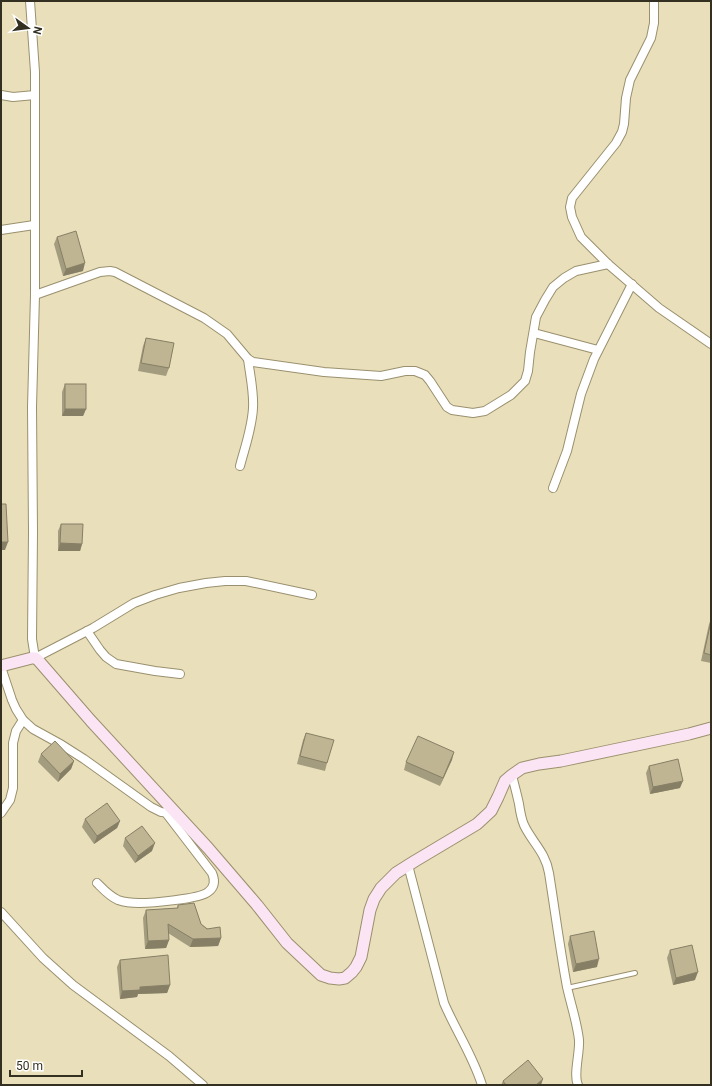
<svg xmlns="http://www.w3.org/2000/svg" width="712" height="1086" font-family="Roboto,sans-serif">
<style>
.lines{fill:none;stroke-linecap:round;stroke-linejoin:round}
.service-casing{stroke:#9a906e;stroke-width:6}
.minor-casing{stroke:#9a906e;stroke-width:10}
.secondary-casing{stroke:#9a906e;stroke-width:13}
.service{stroke:#fff;stroke-width:4}
.minor{stroke:#fff;stroke-width:8}
.secondary{stroke:#fbe4f3;stroke-width:11}
.wall{fill:#a49c7e}
.shaded-wall{fill:#867f66}
.building{fill:#bfb592;stroke:#867f66}
</style>
<rect width="100%" height="100%" fill="#e9dfbb"/>
<g class="lines">
<!-- service casing -->
<g class="service-casing">
<path id="service" d="M567,988L635,973"/>
</g>
<!-- minor casing -->
<g class="minor-casing">
<g id="minor">
<path d="M30,1L35,72V295L32,407L33,532L32,639L35,658L93,628L134,603L155,595L179,588L206,583L225,581H246L312,595"/>
<path d="M654,1V23L651,38L630,80L626,98L624,124L622,132L616,143L572,198L570,207L572,217L581,237L608,264L659,308L711,344"/>
<path d="M1,95L13,97L35,95"/>
<path d="M1,230L34,225"/>
<path d="M35,295L100,272L110,271L115,272L204,318L227,334L248,359L253,362L324,372L381,376L405,371H415L425,375L430,381L447,407L452,410L473,413L485,411L511,395L525,381L528,371L530,352L536,317L545,300L553,287L564,278L576,271L608,264"/>
<path d="M534,333L598,350"/>
<path d="M240,466C245,447 252,428 253,408C254,392 250,375 248,359"/>
<path d="M553,488L567,451L581,394L594,359L632,284"/>
<path d="M87,631L100,650L106,657L116,664L155,671L180,674"/>
<path d="M1,667L12,700L16,709L23,720L33,729L62,745L84,759L151,807L161,812L175,813"/>
<path d="M512,775C514,784 517,794 519,804C520,811 521,818 524,825C532,842 546,853 549,873C555,911 560,949 567,987C571,1005 577,1022 579,1040C580,1053 573,1075 578,1085"/>
<path d="M1,813L10,800L13,788V743L16,731L23,720"/>
<path d="M408,865L444,1003C456,1031 473,1056 482,1085"/>
<path d="M97,883C103,889 109,896 118,900C124,902 132,903 139,903C151,903 200,899 208,892C215,887 215,880 212,873L166,813"/>
<path d="M1,912L43,958L73,985L169,1056L203,1085"/>
</g>
</g>
<!-- secondary casing -->
<g class="secondary-casing">
<path id="secondary" d="M1,666L32,658H35L38,660L91,721L208,848L257,905L287,943L321,975L330,978L339,979L345,978L352,972L356,967L361,957L370,910L374,899L381,888L396,873L415,861L477,824L491,811L498,797L505,781L512,775L522,768L539,764L561,761L689,734L711,728"/>
</g>
<!-- service -->
<use href="#service" class="service"/>
<!-- minor -->
<use href="#minor" class="minor"/>
<!-- secondary -->
<use href="#secondary" class="secondary"/>
</g>
<!-- wall -->
<g class="wall">
<path d="M57,237L83,271L63,276L54,244Z"/>
<path d="M146,338L169,368L166,376L138,371L143,346Z"/>
<path d="M65,384L86,409L83,416H62V392Z"/>
<path d="M61,524L82,544L80,551H58V531Z"/>
<path d="M711,619V663L701,661L709,624Z"/>
<path d="M306,733L327,763L325,771L297,764L303,740Z"/>
<path d="M454,752L440,786L404,770L406,762Z"/>
<path d="M41,754L74,761L71,769L58,782L38,762Z"/>
<path d="M649,766L680,788L650,794L646,773Z"/>
<path d="M85,819L120,821L117,828L94,844L82,827Z"/>
<path d="M125,838L152,851L135,863L123,846Z"/>
<path d="M178,905L201,924L221,938L218,946L190,947L168,933L169,940L166,948L145,949L143,918L146,910L177,908Z"/>
<path d="M570,936L597,967L573,972L568,944Z"/>
<path d="M670,950L695,980L673,985L667,958Z"/>
<path d="M120,960L170,985L167,993L138,994L137,997L120,999L117,967Z"/>
<path d="M503,1081L541,1085H501Z"/>
</g>
<!-- shaded-wall -->
<g class="shaded-wall">
<path d="M85,263L83,271L63,276L66,269Z"/>
<path d="M65,409H86L83,416H62Z"/>
<path d="M1,542H8L5,550H1Z"/>
<path d="M60,543L82,544L80,551H58Z"/>
<path d="M454,752L452,760L440,786L443,778Z"/>
<path d="M74,761L71,769L58,782L60,774Z"/>
<path d="M683,781L680,788L650,794L653,787Z"/>
<path d="M120,821L117,828L94,844L97,836Z"/>
<path d="M155,843L152,851L135,863L138,856Z"/>
<path d="M221,938L218,946L190,947L193,939Z"/>
<path d="M169,940L166,948L145,949L148,941Z"/>
<path d="M599,959L597,967L573,972L576,964Z"/>
<path d="M698,972L695,980L673,985L676,978Z"/>
<path d="M170,985L167,993L138,994L137,997L120,999L122,991L140,987Z"/>
<path d="M543,1079L541,1085H536Z"/>
</g>
<!-- building -->
<g class="building">
<path d="M76,231L85,263L66,269L57,237Z"/>
<path d="M146,338L174,343L169,368L141,363Z"/>
<rect x="65" y="384" width="21" height="25"/>
<path d="M1,504H6L8,542H1Z"/>
<path d="M61,524H83L82,544L60,543Z"/>
<path d="M711,621V655L704,653Z"/>
<path d="M306,733L334,740L327,763L300,756Z"/>
<path d="M418,736L454,752L443,778L406,762Z"/>
<path d="M55,741L74,761L60,774L41,754Z"/>
<path d="M678,759L683,781L653,787L649,766Z"/>
<path d="M107,803L120,821L97,836L85,819Z"/>
<path d="M142,826L155,843L138,856L125,838Z"/>
<path d="M194,903L201,924L207,929L220,927L221,938L193,939L168,924L169,940L148,941L146,910L178,908V905Z"/>
<path d="M594,931L599,959L576,964L570,936Z"/>
<path d="M692,945L698,972L676,978L670,950Z"/>
<path d="M168,955L170,985L140,987V990L122,991L120,960Z"/>
<path d="M528,1060L543,1079L536,1085H506L503,1081Z"/>
</g>
<!-- border -->
<rect width="712" height="1086" fill="none" stroke="#332f21" stroke-width="4"/>
<!-- north arrow -->
<g transform="translate(28 28) rotate(104)" stroke="#ffffff" stroke-width="3" paint-order="stroke">
<path d="M0-3L7 15L0 10L-7 15Z" fill="#332f21"/>
<text y="-6" font-size="11" font-weight="bold" text-anchor="middle" fill="#332f21">N</text>
</g>
<!-- scale -->
<path d="M10 1070v6h72v-6" fill="none" stroke="#332f21" stroke-width="2"/>
<text x="16" y="1070" font-size="12" fill="#332f21" stroke="#ffffff" stroke-width="3" paint-order="stroke">50 m</text>
</svg>
